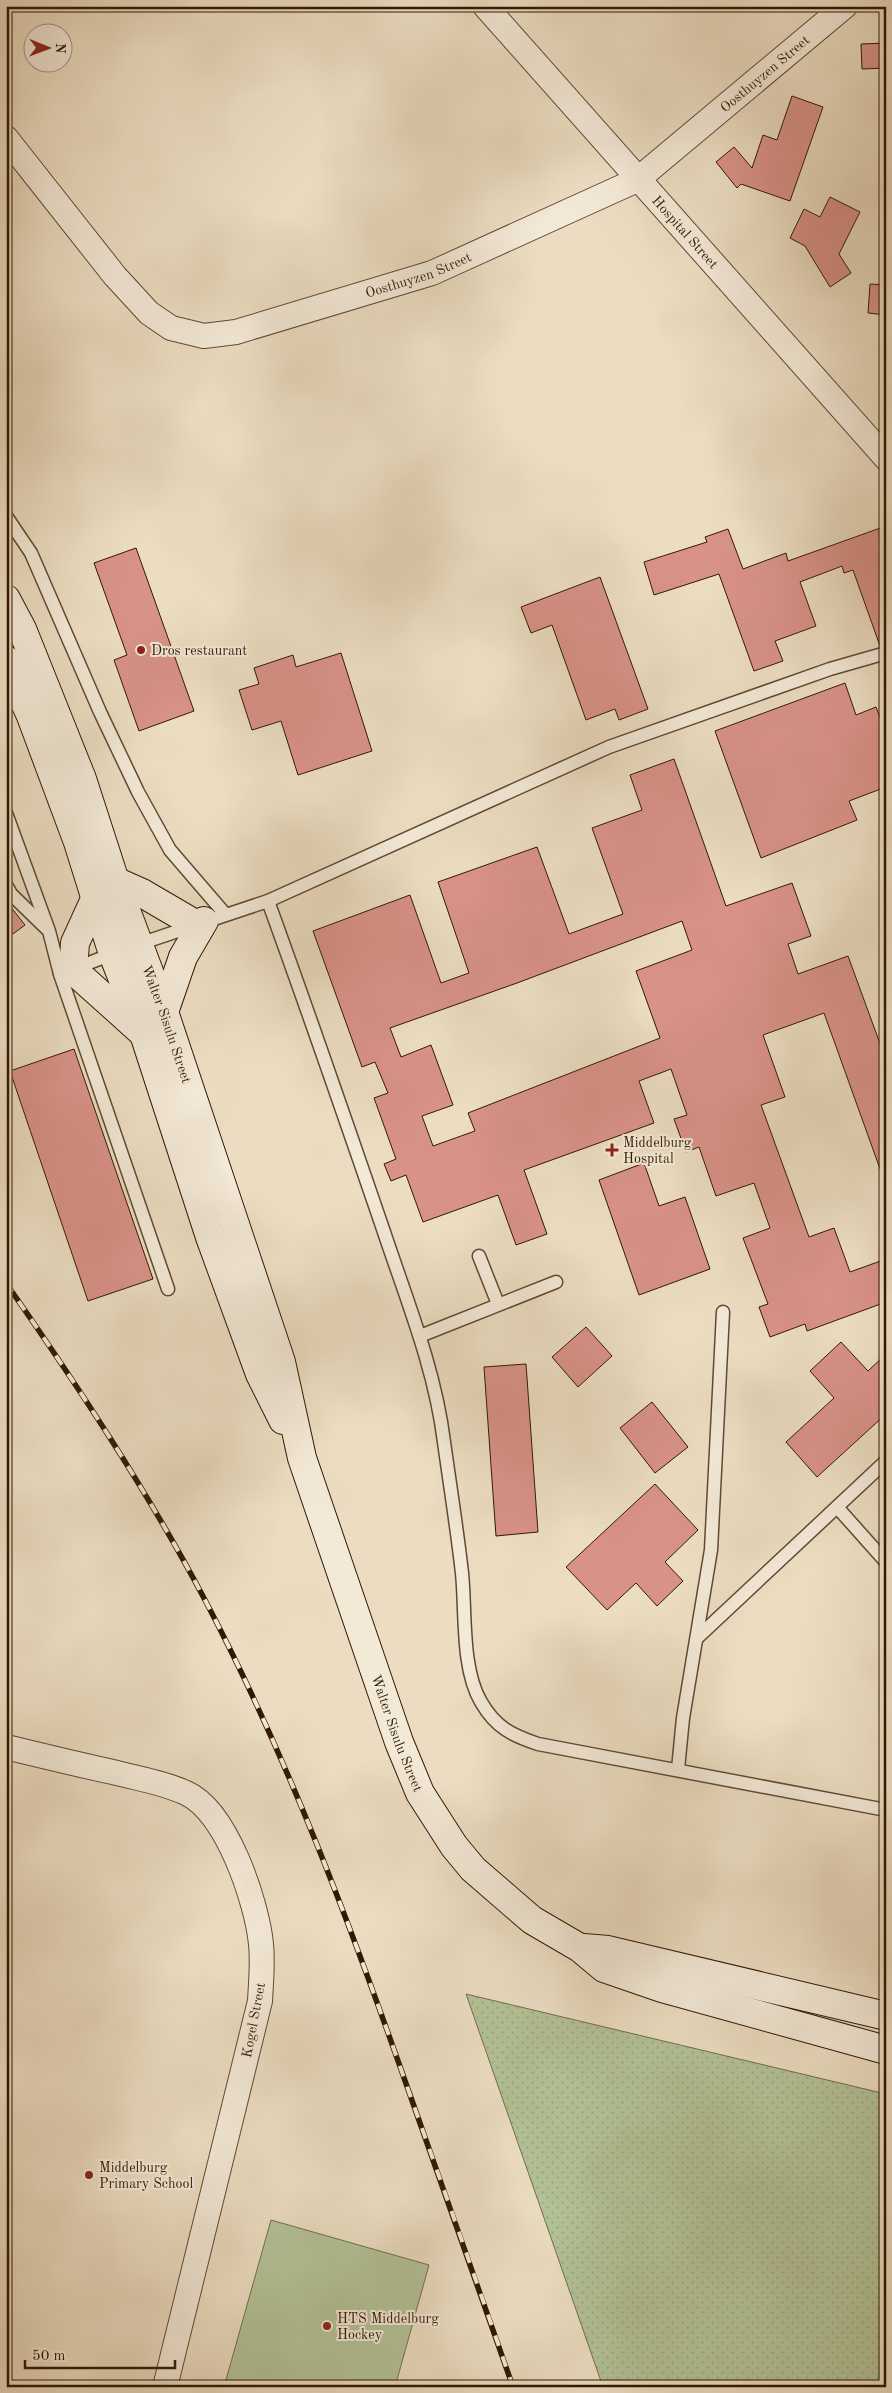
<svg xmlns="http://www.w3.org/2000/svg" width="892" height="2393" font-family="'Old Standard TT',serif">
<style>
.park{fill:url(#park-dots);stroke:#726d4c}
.pitch{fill:#b3c297;stroke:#726d4c}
.building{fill:#d99289;stroke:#311802;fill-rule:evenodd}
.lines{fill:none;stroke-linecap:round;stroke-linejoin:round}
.service-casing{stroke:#604932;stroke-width:15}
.minor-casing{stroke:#604932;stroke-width:26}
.secondary-casing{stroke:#311802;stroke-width:30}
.service{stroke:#f3e9d7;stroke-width:12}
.minor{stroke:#f3e9d7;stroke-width:24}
.secondary{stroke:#f3e9d7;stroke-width:28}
.rail-casing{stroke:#311802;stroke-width:5.5}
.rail{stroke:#f3e9d7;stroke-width:4;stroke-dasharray:11;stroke-linecap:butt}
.poi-dot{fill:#8f2418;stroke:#f3e9d7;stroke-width:2}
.labels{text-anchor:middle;stroke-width:4;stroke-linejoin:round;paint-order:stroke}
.street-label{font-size:14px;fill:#311802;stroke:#f3e9d7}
.poi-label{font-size:14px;fill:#311802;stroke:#f3e9d7;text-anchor:start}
</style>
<defs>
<pattern id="park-dots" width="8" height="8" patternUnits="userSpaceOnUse" patternTransform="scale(1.25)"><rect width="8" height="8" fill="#b3c297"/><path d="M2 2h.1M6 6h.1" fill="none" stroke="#9aa680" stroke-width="1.8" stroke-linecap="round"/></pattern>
</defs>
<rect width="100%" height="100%" fill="#ecddc2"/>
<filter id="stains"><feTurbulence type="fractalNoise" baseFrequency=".004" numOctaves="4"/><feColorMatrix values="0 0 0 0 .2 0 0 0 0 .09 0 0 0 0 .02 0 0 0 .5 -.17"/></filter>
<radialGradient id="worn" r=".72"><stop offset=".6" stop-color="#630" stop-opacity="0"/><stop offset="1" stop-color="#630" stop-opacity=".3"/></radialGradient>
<!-- park -->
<path class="park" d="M466,1994L886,2094V2387H603Z"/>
<!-- pitch -->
<path class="pitch" d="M271,2220L429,2265L395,2387H224Z"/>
<!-- building -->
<g class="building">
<path d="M886,43V68L862,69L861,44Z"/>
<path d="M792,96L823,107L790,201L741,184L737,188L716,162L734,147L752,168L763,135L777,140Z"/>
<path d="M830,197L860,212L839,254L851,273L830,287L805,246L790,238L804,209L820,217Z"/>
<path d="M870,284L886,285V315L868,313Z"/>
<path d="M886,526V645L880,646L853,570L844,573L842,566L800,582L816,626L775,641L783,661L754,671L719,574L654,595L644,562L707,542L705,537L728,529L743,569L786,553L788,561Z"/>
<path d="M136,548L194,711L139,731L114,660L127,655L94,563Z"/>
<path d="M600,577L648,709L619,720L615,709L586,720L552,625L531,633L521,607Z"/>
<path d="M341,653L372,751L298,775L281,721L252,730L239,690L259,684L254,668L293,655L296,667Z"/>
<path d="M845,683L856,715L876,707L886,732V787L849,801L857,820L761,858L715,731Z"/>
<path d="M674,759L726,906L792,883L811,936L788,944L798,974L848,956L886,1060V1179L884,1180L824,1013L763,1035L785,1097L761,1105L809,1237L834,1228L850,1272L886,1259V1302L807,1331L805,1324L770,1337L759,1307L768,1304L743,1238L770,1228L754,1183L716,1196L699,1147L686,1152L674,1119L687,1115L671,1069L639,1081L654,1123L524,1170L547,1234L516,1245L498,1195L423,1222L406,1175L391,1181L384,1164L396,1159L374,1098L388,1093L375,1062L362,1067L313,931L410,895L441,983L469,973L438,882L537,847L569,934L623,914L592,828L642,810L630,775ZM682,921L692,950L636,971L660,1038L468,1113L475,1131L433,1146L422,1116L453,1105L431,1045L401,1057L390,1028L517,983Z"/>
<path d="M6,901L25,925L6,939Z"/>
<path d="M74,1049L153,1279L88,1301L10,1071Z"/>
<path d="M644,1163L659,1206L685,1197L710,1269L639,1295L599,1180Z"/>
<path d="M586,1327L612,1356L578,1387L552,1357Z"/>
<path d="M841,1342L868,1371L886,1354V1414L817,1477L786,1442L834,1398L810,1371Z"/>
<path d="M526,1364L538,1532L496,1536L484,1367Z"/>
<path d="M652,1402L688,1447L655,1473L620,1428Z"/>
<path d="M655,1484L698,1530L665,1562L683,1581L657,1606L636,1583L607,1610L566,1567Z"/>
</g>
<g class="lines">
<!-- service casing -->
<g class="service-casing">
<g id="service">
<path d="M6,516L31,553L100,712L138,792L170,850L225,914"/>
<path d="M6,813L49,931L60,974L115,953"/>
<path d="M6,885L11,894L47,929"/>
<path d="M268,901C308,1011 346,1121 384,1232C407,1301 435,1369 444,1442C450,1485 457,1529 462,1573C466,1612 461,1668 481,1702C496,1728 512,1735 538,1744L886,1810"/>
<path d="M136,945L268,901L609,747L830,669L886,653"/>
<path d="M60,974L168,1289"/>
<path d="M479,1256L498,1304"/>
<path d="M420,1336L556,1282"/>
<path d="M837,1507L886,1562"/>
<path d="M698,1637L886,1461"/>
<path d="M678,1769L683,1718L711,1550L723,1312"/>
</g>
</g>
<!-- minor casing -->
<g class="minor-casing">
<g id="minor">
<path id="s1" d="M485,6L886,458"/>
<path id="s2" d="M6,138L115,276L149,313L171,328L204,336L236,332L432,273L637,180L845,6"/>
<path d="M6,1747C43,1756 80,1765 117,1773C140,1779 165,1783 186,1793C227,1811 257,1903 261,1944C263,1963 261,1982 260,2001L165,2387"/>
</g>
</g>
<!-- secondary casing -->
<g class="secondary-casing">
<g id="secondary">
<path id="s3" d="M6,599L22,629L82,779L115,881L164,1012L281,1362L302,1458L399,1742L420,1793L454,1846L473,1869L532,1920L580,1948L604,1968L662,1988L886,2050"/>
<path d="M6,660L31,716L78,842L113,954L144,1034L210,1237L260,1374L283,1420"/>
<path d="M115,881L142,893L195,924"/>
<path d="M96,897L75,943L73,970L141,1031"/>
<path d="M164,1012L183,957L204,921"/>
<path d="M584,1948L608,1950L886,2016"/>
</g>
</g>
<!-- service -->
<use href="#service" class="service"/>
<!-- minor -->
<use href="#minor" class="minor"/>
<!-- secondary -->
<use href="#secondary" class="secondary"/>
<!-- rail casing -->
<g class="rail-casing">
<path id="rail" d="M6,1283C77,1385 147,1490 205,1600C288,1758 350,1924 409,2092C444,2190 479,2288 513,2387"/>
</g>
<!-- rail -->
<use href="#rail" class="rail"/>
</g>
<!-- markers -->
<g class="poi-dot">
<circle cx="141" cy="650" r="5"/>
<path d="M609.5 1142.5h5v5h5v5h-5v5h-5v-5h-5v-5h5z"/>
<circle cx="89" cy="2175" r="5"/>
<circle cx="327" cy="2326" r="5"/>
</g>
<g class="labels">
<!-- street labels -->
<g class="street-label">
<text dy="5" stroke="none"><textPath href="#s2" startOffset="915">Oosthuyzen Street</textPath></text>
<text dy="5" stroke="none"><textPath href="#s1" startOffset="302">Hospital Street</textPath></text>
<text dy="5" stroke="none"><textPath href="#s2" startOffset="510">Oosthuyzen Street</textPath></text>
<text dy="5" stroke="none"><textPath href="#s3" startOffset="455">Walter Sisulu Street</textPath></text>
<text dy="5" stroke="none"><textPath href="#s3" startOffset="1201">Walter Sisulu Street</textPath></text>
<text transform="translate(253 2020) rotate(-79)" y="5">Kogel Street</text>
</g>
<!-- poi labels -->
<g class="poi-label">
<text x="151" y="655">Dros restaurant</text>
<text x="623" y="1147">Middelburg<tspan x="623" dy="16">Hospital</tspan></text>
<text x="99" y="2172">Middelburg<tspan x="99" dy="16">Primary School</tspan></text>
<text x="337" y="2323">HTS Middelburg<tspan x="337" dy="16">Hockey</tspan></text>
</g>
</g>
<!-- margin -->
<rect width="892" height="2393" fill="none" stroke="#ecddc2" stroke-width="25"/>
<rect x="8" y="8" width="877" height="2378" fill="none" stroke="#311802" stroke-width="2.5"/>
<rect x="12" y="12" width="867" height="2368" fill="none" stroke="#311802"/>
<!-- north arrow -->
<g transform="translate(48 48) rotate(91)"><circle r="24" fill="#f3e9d7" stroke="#a59582"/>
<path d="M0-4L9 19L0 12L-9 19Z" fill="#8f2418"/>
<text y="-8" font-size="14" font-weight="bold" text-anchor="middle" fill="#311802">N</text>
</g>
<!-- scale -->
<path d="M25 2360v8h150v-8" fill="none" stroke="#311802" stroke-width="2.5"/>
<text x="32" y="2360" font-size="15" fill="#311802" stroke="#f3e9d7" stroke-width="4" paint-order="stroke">50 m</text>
<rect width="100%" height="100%" filter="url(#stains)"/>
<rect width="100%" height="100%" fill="url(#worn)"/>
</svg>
